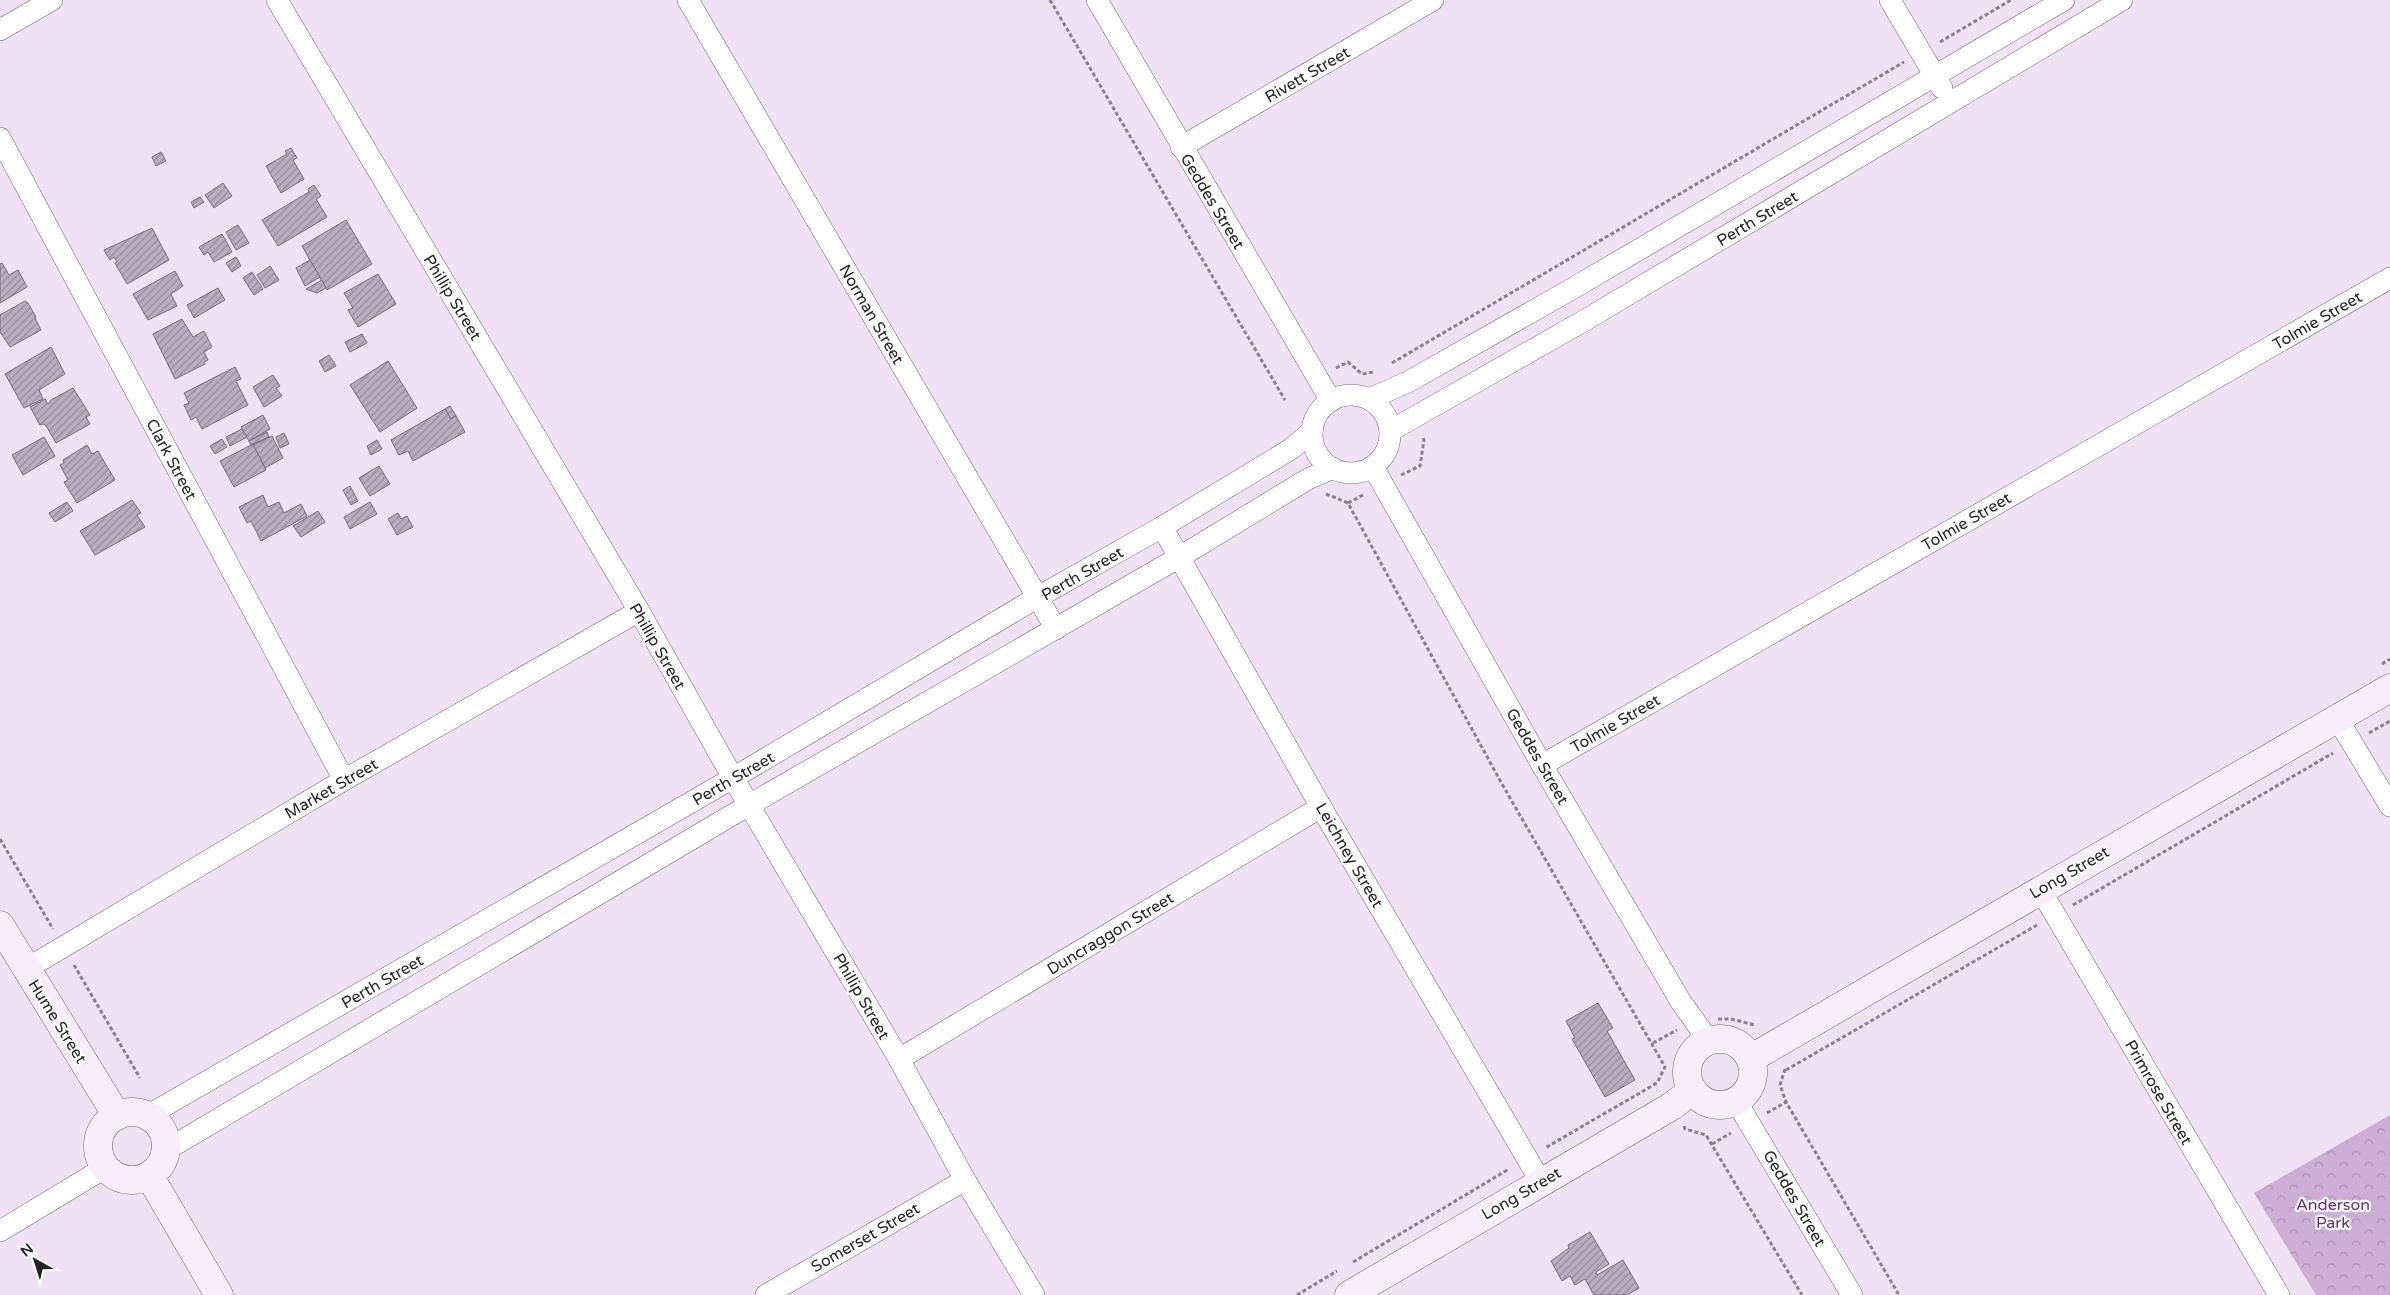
<svg xmlns="http://www.w3.org/2000/svg" width="2390" height="1295" font-family="'Varela Round',sans-serif">
<style>
.park{fill:url(#park-crowns)}
.building{fill:url(#building-hatch);stroke:#786b7c}
.lines{fill:none;stroke-linecap:round;stroke-linejoin:round}
.street-casing{stroke:#726575;stroke-width:22}
.secondary-casing{stroke:#726575;stroke-width:29}
.path{stroke:#8a808c;stroke-width:3;stroke-dasharray:4 2.5;stroke-linecap:butt}
.street{stroke:#fff;stroke-width:21}
.secondary{stroke:#f9edfc;stroke-width:28}
.labels{text-anchor:middle;stroke-width:4.5;stroke-linejoin:round;paint-order:stroke}
.street-label{font-size:16px;fill:#262127;stroke:#fff}
.park-label{font-size:16px;fill:#652a73;stroke:#fff}
</style>
<defs>
<pattern id="park-crowns" width="20" height="18" patternUnits="userSpaceOnUse" patternTransform="scale(1.25)"><rect width="20" height="18" fill="#cdaed5"/><path d="M2 6a3 3 0 1 1 6 0M12 15a3 3 0 1 1 6 0" fill="none" stroke="#b095b7"/></pattern>
<pattern id="building-hatch" width="6" height="6" patternUnits="userSpaceOnUse" patternTransform="scale(1.25)"><rect width="6" height="6" fill="#bbacbf"/><path d="M-1 1l2-2M0 6l6-6M5 7l2-2" fill="none" stroke="#988c9b"/></pattern>
</defs>
<rect width="100%" height="100%" fill="#f0e1f4"/>
<!-- park -->
<path class="park" d="M2390,1115V1295H2316L2254,1193Z"/>
<!-- building -->
<g class="building">
<path d="M291,148L297,158L293,160L304,179L281,193L266,166L287,154L285,151Z"/>
<path d="M161,152L166,161L156,166L152,157Z"/>
<path d="M223,183L232,196L214,208L205,195Z"/>
<path d="M314,185L321,196L316,199L327,217L278,246L262,220L309,192L308,189Z"/>
<path d="M200,197L204,202L194,208L191,202Z"/>
<path d="M346,220L372,264L327,290L302,246Z"/>
<path d="M238,225L249,243L236,250L226,232Z"/>
<path d="M152,228L169,260L127,284L115,263L117,262L114,257L110,260L104,250Z"/>
<path d="M222,234L232,252L214,262L208,252L204,255L199,247Z"/>
<path d="M236,257L241,266L232,272L226,263Z"/>
<path d="M310,260L320,277L305,286L296,268Z"/>
<path d="M2,263L9,275L18,270L27,287L0,303V264Z"/>
<path d="M270,266L279,280L265,288L257,275Z"/>
<path d="M175,271L183,286L171,294L177,306L148,320L133,294Z"/>
<path d="M252,272L263,289L254,295L243,278Z"/>
<path d="M378,274L396,304L358,327L348,310L353,308L344,293Z"/>
<path d="M322,280L326,288L317,293L306,289Z"/>
<path d="M218,288L225,300L194,318L187,305Z"/>
<path d="M25,301L28,303L36,317L35,318L41,330L10,347L0,332V315Z"/>
<path d="M182,319L193,337L204,331L212,347L204,352L208,360L204,362L205,364L175,379L153,334Z"/>
<path d="M362,334L367,343L350,352L345,342Z"/>
<path d="M51,347L65,374L39,390L43,399L24,408L5,374Z"/>
<path d="M329,355L336,366L325,372L319,361Z"/>
<path d="M388,361L417,408L380,432L350,385Z"/>
<path d="M235,367L241,379L236,381L248,405L202,429L196,417L191,420L184,405L189,403L184,393Z"/>
<path d="M273,375L280,386L276,388L282,396L264,407L253,387Z"/>
<path d="M73,388L90,415L86,417L90,424L56,443L48,429L44,424L40,425L30,407L45,399L48,404L51,400Z"/>
<path d="M450,406L456,416L451,419L445,409Z"/>
<path d="M445,409L451,419L456,416L465,432L413,461L408,451L399,455L391,440Z"/>
<path d="M263,415L270,429L249,441L241,427Z"/>
<path d="M242,429L247,437L230,446L226,437Z"/>
<path d="M267,432L269,437L251,445L249,441Z"/>
<path d="M284,433L289,444L280,448L276,437Z"/>
<path d="M272,436L283,458L265,468L253,445Z"/>
<path d="M44,437L55,456L23,475L12,455Z"/>
<path d="M222,439L227,447L215,454L210,446Z"/>
<path d="M377,440L382,449L371,455L367,446Z"/>
<path d="M253,444L266,470L234,487L220,461Z"/>
<path d="M87,445L92,454L98,451L115,480L77,503L64,482L68,480L60,465L64,463L63,460Z"/>
<path d="M379,466L390,484L370,496L359,478Z"/>
<path d="M350,486L358,501L351,505L343,490Z"/>
<path d="M263,495L268,507L279,502L284,513L301,504L307,516L261,541L251,521L247,523L239,507Z"/>
<path d="M132,500L141,513L137,515L145,527L95,555L80,531Z"/>
<path d="M67,502L73,511L55,522L49,513Z"/>
<path d="M370,502L377,514L350,529L344,517Z"/>
<path d="M318,511L325,522L301,537L293,526Z"/>
<path d="M398,513L401,519L407,516L413,527L397,535L388,519Z"/>
<path d="M1598,1003L1613,1028L1607,1031L1635,1080L1605,1097L1572,1039L1575,1038L1566,1021Z"/>
<path d="M1590,1232L1609,1264L1596,1272L1597,1275L1623,1260L1639,1288L1627,1295H1594L1585,1279L1575,1285L1570,1276L1562,1281L1551,1261L1569,1248L1568,1245Z"/>
</g>
<g class="lines">
<!-- street casing -->
<g class="street-casing">
<g id="street">
<path d="M277,0L639,611L733,778L899,1059L965,1180L1034,1295"/>
<path d="M688,0L1056,629"/>
<path d="M1097,0L1331,401"/>
<path d="M1890,0L1942,88"/>
<path d="M0,30L52,0"/>
<path d="M0,138L344,780"/>
<path d="M1181,147L1433,0"/>
<circle cx="1351" cy="434" r="39"/>
<path d="M1369,399L1408,382L1570,290L2064,0"/>
<path d="M1390,431L1587,319L2122,0"/>
<path d="M1373,467L1542,765L1681,1002L1709,1041"/>
<path d="M1162,527L1321,807L1541,1182"/>
<path d="M2337,718L2390,806"/>
<path d="M1542,765L2390,278"/>
<path d="M2040,889L2279,1295"/>
<path d="M26,969L344,780L639,611"/>
<path d="M899,1059L1321,807"/>
<path d="M1736,1101L1852,1295"/>
<path d="M147,1116L733,778L1038,597L1162,527L1291,449L1312,431"/>
<path d="M166,1150L749,805L1178,558L1308,479L1333,468"/>
<path d="M0,1231L106,1167"/>
<path d="M766,1295L965,1180"/>
</g>
</g>
<!-- secondary casing -->
<g class="secondary-casing">
<g id="secondary">
<path d="M0,925L117,1116"/>
<circle cx="1720" cy="1072" r="33"/>
<path d="M1750,1059L2390,688"/>
<circle cx="132" cy="1146" r="34"/>
<path d="M149,1175L219,1295"/>
<path d="M1349,1295L1672,1106L1693,1090"/>
</g>
</g>
<!-- path -->
<g class="path">
<path d="M1050,0L1285,400"/>
<path d="M1940,42L2011,0"/>
<path d="M1392,363L1904,62"/>
<path d="M1336,368L1348,362L1362,374L1373,372"/>
<path d="M1401,475L1420,466L1424,440L1422,436"/>
<path d="M1326,494L1348,503L1502,784L1665,1067L1657,1083L1545,1148"/>
<path d="M1348,503L1365,494"/>
<path d="M2382,664L2390,659"/>
<path d="M2369,733L2390,721"/>
<path d="M0,839L53,929"/>
<path d="M2073,905L2333,753"/>
<path d="M74,965L140,1078"/>
<path d="M1718,1019H1731L1755,1025"/>
<path d="M1653,1043L1677,1030"/>
<path d="M1785,1069L1780,1085L1786,1102L1899,1295"/>
<path d="M1786,1070L2037,925"/>
<path d="M1767,1113L1786,1102"/>
<path d="M1684,1126L1685,1129L1706,1135L1802,1295"/>
<path d="M1712,1144L1731,1133"/>
<path d="M1353,1262L1509,1169"/>
<path d="M1297,1295L1337,1271"/>
</g>
<!-- street -->
<use href="#street" class="street"/>
<!-- secondary -->
<use href="#secondary" class="secondary"/>
</g>
<g class="labels">
<!-- street labels -->
<g class="street-label">
<text transform="translate(1307 74) rotate(-30)" y="6">Rivett Street</text>
<text transform="translate(1213 201) rotate(59)" y="6">Geddes Street</text>
<text transform="translate(1757 218) rotate(-31)" y="6">Perth Street</text>
<text transform="translate(453 297) rotate(59)" y="6">Phillip Street</text>
<text transform="translate(872 314) rotate(60)" y="6">Norman Street</text>
<text transform="translate(2317 320) rotate(-30)" y="6">Tolmie Street</text>
<text transform="translate(172 459) rotate(62)" y="6">Clark Street</text>
<text transform="translate(1966 521) rotate(-30)" y="6">Tolmie Street</text>
<text transform="translate(1082 573) rotate(-30)" y="6">Perth Street</text>
<text transform="translate(658 646) rotate(60)" y="6">Phillip Street</text>
<text transform="translate(1615 723) rotate(-30)" y="6">Tolmie Street</text>
<text transform="translate(1538 756) rotate(60)" y="6">Geddes Street</text>
<text transform="translate(733 778) rotate(-30)" y="6">Perth Street</text>
<text transform="translate(331 788) rotate(-30)" y="6">Market Street</text>
<text transform="translate(1350 855) rotate(60)" y="6">Leichney Street</text>
<text transform="translate(2069 872) rotate(-30)" y="6">Long Street</text>
<text transform="translate(1110 933) rotate(-31)" y="6">Duncraggon Street</text>
<text transform="translate(382 981) rotate(-30)" y="6">Perth Street</text>
<text transform="translate(862 996) rotate(60)" y="6">Phillip Street</text>
<text transform="translate(58 1021) rotate(58)" y="6">Hume Street</text>
<text transform="translate(2159 1092) rotate(60)" y="6">Primrose Street</text>
<text transform="translate(1521 1193) rotate(-30)" y="6">Long Street</text>
<text transform="translate(1795 1198) rotate(60)" y="6">Geddes Street</text>
<text transform="translate(865 1237) rotate(-30)" y="6">Somerset Street</text>
</g>
<!-- park labels -->
<g class="park-label">
<text x="2333" y="1210">Anderson<tspan x="2333" dy="18">Park</tspan></text>
</g>
</g>
<!-- north arrow -->
<g transform="translate(35 1260) rotate(321)" stroke="#ffffff" stroke-width="4" paint-order="stroke">
<path d="M0-4L9 19L0 12L-9 19Z" fill="#262127"/>
<text y="-8" font-size="14" font-weight="bold" text-anchor="middle" fill="#262127">N</text>
</g>
</svg>
